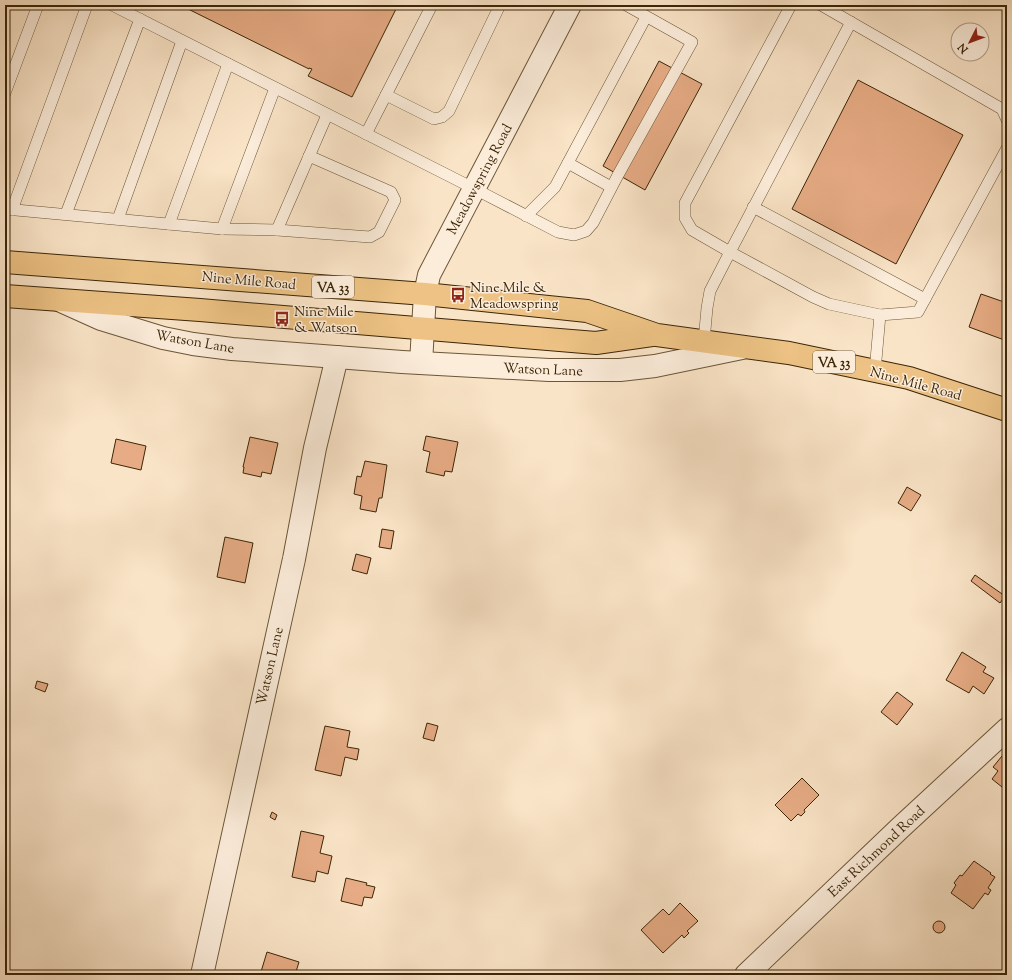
<svg xmlns="http://www.w3.org/2000/svg" width="1012" height="980" font-family="'Sorts Mill Goudy',serif">
<style>
.building{fill:#e7ac85;stroke:#3b2608}
.lines{fill:none;stroke-linecap:round;stroke-linejoin:round}
.lane-casing{stroke:#6b5638;stroke-width:12}
.street-casing{stroke:#6b5638;stroke-width:24}
.primary-casing{stroke:#3b2608;stroke-width:24}
.lane{stroke:#fceddb;stroke-width:11}
.street{stroke:#fceddb;stroke-width:22}
.primary{stroke:#edc284;stroke-width:22}
.labels{text-anchor:middle;stroke-width:3;stroke-linejoin:round;paint-order:stroke}
.shield{fill:#fceddb;stroke:#756247;stroke-width:1}
.shield-label{font-size:13px;font-weight:bold;fill:#3b2608}
.street-label{font-size:14px;fill:#3b2608;stroke:#fceddb}
.poi-label{font-size:14px;fill:#3b2608;stroke:#fceddb;text-anchor:start}
</style>
<rect width="100%" height="100%" fill="#fae4c7"/>
<filter id="stains"><feTurbulence type="fractalNoise" baseFrequency=".005" numOctaves="4"/><feColorMatrix values="0 0 0 0 .2 0 0 0 0 .09 0 0 0 0 .02 0 0 0 .5 -.17"/></filter>
<radialGradient id="worn" r=".72"><stop offset=".6" stop-color="#630" stop-opacity="0"/><stop offset="1" stop-color="#630" stop-opacity=".3"/></radialGradient>
<!-- building -->
<g class="building">
<path d="M180,5H398L352,97L308,76L312,69L309,68V69Z"/>
<path d="M659,61L702,84L645,190L603,166Z"/>
<path d="M858,80L963,135L896,264L792,209Z"/>
<path d="M981,294L1007,303V341L969,327Z"/>
<path d="M426,436L458,442L452,472L445,471L444,476L426,472L430,452L423,450Z"/>
<path d="M250,437L278,443L271,474L262,472L261,477L243,473L244,467H243Z"/>
<path d="M116,439L146,446L141,470L111,463Z"/>
<path d="M365,461L387,465L382,498H379L376,512L360,509L362,496L354,494L357,476L361,477Z"/>
<path d="M907,487L921,495L911,511L898,503Z"/>
<path d="M382,529L394,531L391,549L379,547Z"/>
<path d="M225,537L253,543L245,583L217,577Z"/>
<path d="M356,554L371,558L367,574L352,570Z"/>
<path d="M975,575L1005,596L1000,603L971,581Z"/>
<path d="M962,652L986,667L983,672L994,678L984,694L973,686L969,693L946,680Z"/>
<path d="M37,681L48,684L45,692L35,688Z"/>
<path d="M897,692L913,704L897,725L881,712Z"/>
<path d="M427,723L438,726L434,741L423,738Z"/>
<path d="M325,726L350,731L347,747L359,749L357,760L345,757L341,776L315,770Z"/>
<path d="M1002,756L1007,760V791L992,779L998,771L993,767Z"/>
<path d="M802,778L819,795L804,810L805,812L801,816L798,814L791,821L775,805Z"/>
<path d="M272,812L277,815L275,820L270,817Z"/>
<path d="M301,831L324,836L320,853L332,856L328,874L317,871L315,882L292,877Z"/>
<path d="M974,861L991,873L990,874L995,877L988,888L991,890L988,895L985,893L973,909L951,893L956,885L954,883L960,875L962,876Z"/>
<path d="M346,878L367,883L366,885L375,887L372,898L364,897L362,906L341,901Z"/>
<path d="M680,903L698,921L687,931L689,933L684,938L682,935L663,953L641,930L663,909L669,915Z"/>
<circle cx="939" cy="927" r="6"/>
<path d="M267,952L299,962L295,975H260Z"/>
</g>
<g class="lines">
<!-- lane casing -->
<g class="lane-casing">
<g id="lane">
<path d="M112,5L475,189L558,232L574,235L586,231L593,223L618,175L692,42L626,5"/>
<path d="M821,5L1002,109L1007,120"/>
<path d="M851,22L730,252L813,297L829,304L880,315"/>
<path d="M5,93L38,5"/>
<path d="M386,95L434,119L442,117L449,111L500,5"/>
<path d="M366,134L432,5"/>
<path d="M568,163L611,187"/>
<path d="M753,207L925,299"/>
<path d="M5,209L222,229L277,230L370,237L379,232L395,200L391,192L309,156"/>
<path d="M12,210L87,5"/>
<path d="M66,214L140,19"/>
<path d="M526,216L555,187L646,17"/>
<path d="M118,219L182,41"/>
<path d="M169,224L228,64"/>
<path d="M222,229L275,88"/>
<path d="M277,230L327,115"/>
<path d="M704,341L707,308L710,291L730,252L692,230L685,218V203L791,5"/>
<path d="M875,371L880,315L918,312L1007,148"/>
</g>
</g>
<!-- street casing -->
<g class="street-casing">
<g id="street">
<path d="M61,301L101,319L163,338L193,344L232,349L402,362L549,370H620L655,366L742,348"/>
<path d="M421,363L425,294L429,275L570,5"/>
<path d="M202,975L294,559L315,448L337,357"/>
<path d="M746,975L900,828L1007,729"/>
</g>
</g>
<!-- primary casing -->
<g class="primary-casing">
<g id="primary">
<path d="M5,262L425,294L587,311L657,335L789,353L909,378L1007,410"/>
<path d="M5,296L200,310L596,343L652,335"/>
</g>
</g>
<!-- lane -->
<use href="#lane" class="lane"/>
<!-- street -->
<use href="#street" class="street"/>
<!-- primary -->
<use href="#primary" class="primary"/>
</g>
<!-- icons -->
<defs>
<g id="bus-bare" transform="scale(1.2)"><path d="M-5-6H5V4H4V6H2V4H-2V6H-4V4H-5ZM-3.5-4V0h7V-4ZM-3.5 1.2v1.5H-2V1.2ZM2 1.2v1.5H3.5V1.2Z" fill="#8f2418" stroke="#fceddb" stroke-width="2.5" paint-order="stroke"/></g>
</defs>
<g fill-rule="evenodd">
<use href="#bus-bare" x="458" y="295"/>
<use href="#bus-bare" x="282" y="319"/>
</g>
<g class="labels">
<!-- shield labels -->
<g class="shield">
<rect x="312" y="276" width="42" height="22" rx="3"/>
<rect x="813" y="351" width="42" height="22" rx="3"/>
</g>
<g class="shield-label">
<text x="333" y="292">VA 33</text>
<text x="834" y="367">VA 33</text>
</g>
<!-- street labels -->
<g class="street-label">
<text transform="translate(479 179) rotate(-62)" y="5">Meadowspring Road</text>
<text transform="translate(249 280) rotate(5)" y="5">Nine Mile Road</text>
<text transform="translate(195 341) rotate(10)" y="5">Watson Lane</text>
<text transform="translate(543 369) rotate(2)" y="5">Watson Lane</text>
<text transform="translate(916 383) rotate(15)" y="5">Nine Mile Road</text>
<text transform="translate(269 666) rotate(-77)" y="5">Watson Lane</text>
<text transform="translate(876 851) rotate(-43)" y="5">East Richmond Road</text>
</g>
<!-- poi labels -->
<g class="poi-label">
<text x="470" y="292">Nine Mile &amp;<tspan x="470" dy="16">Meadowspring</tspan></text>
<text x="294" y="316">Nine Mile<tspan x="294" dy="16">&amp; Watson</tspan></text>
</g>
</g>
<!-- margin -->
<rect width="1012" height="980" fill="none" stroke="#fae4c7" stroke-width="20"/>
<rect x="6" y="6" width="1000" height="968" fill="none" stroke="#3b2608" stroke-width="2"/>
<rect x="10" y="10" width="992" height="960" fill="none" stroke="#3b2608"/>
<!-- north arrow -->
<g transform="translate(970 42) rotate(228)"><circle r="19" fill="#fceddb" stroke="#af9d87"/>
<path d="M0-3L7 15L0 10L-7 15Z" fill="#8f2418"/>
<text y="-6" font-size="11" font-weight="bold" text-anchor="middle" fill="#3b2608">N</text>
</g>
<rect width="100%" height="100%" filter="url(#stains)"/>
<rect width="100%" height="100%" fill="url(#worn)"/>
</svg>
